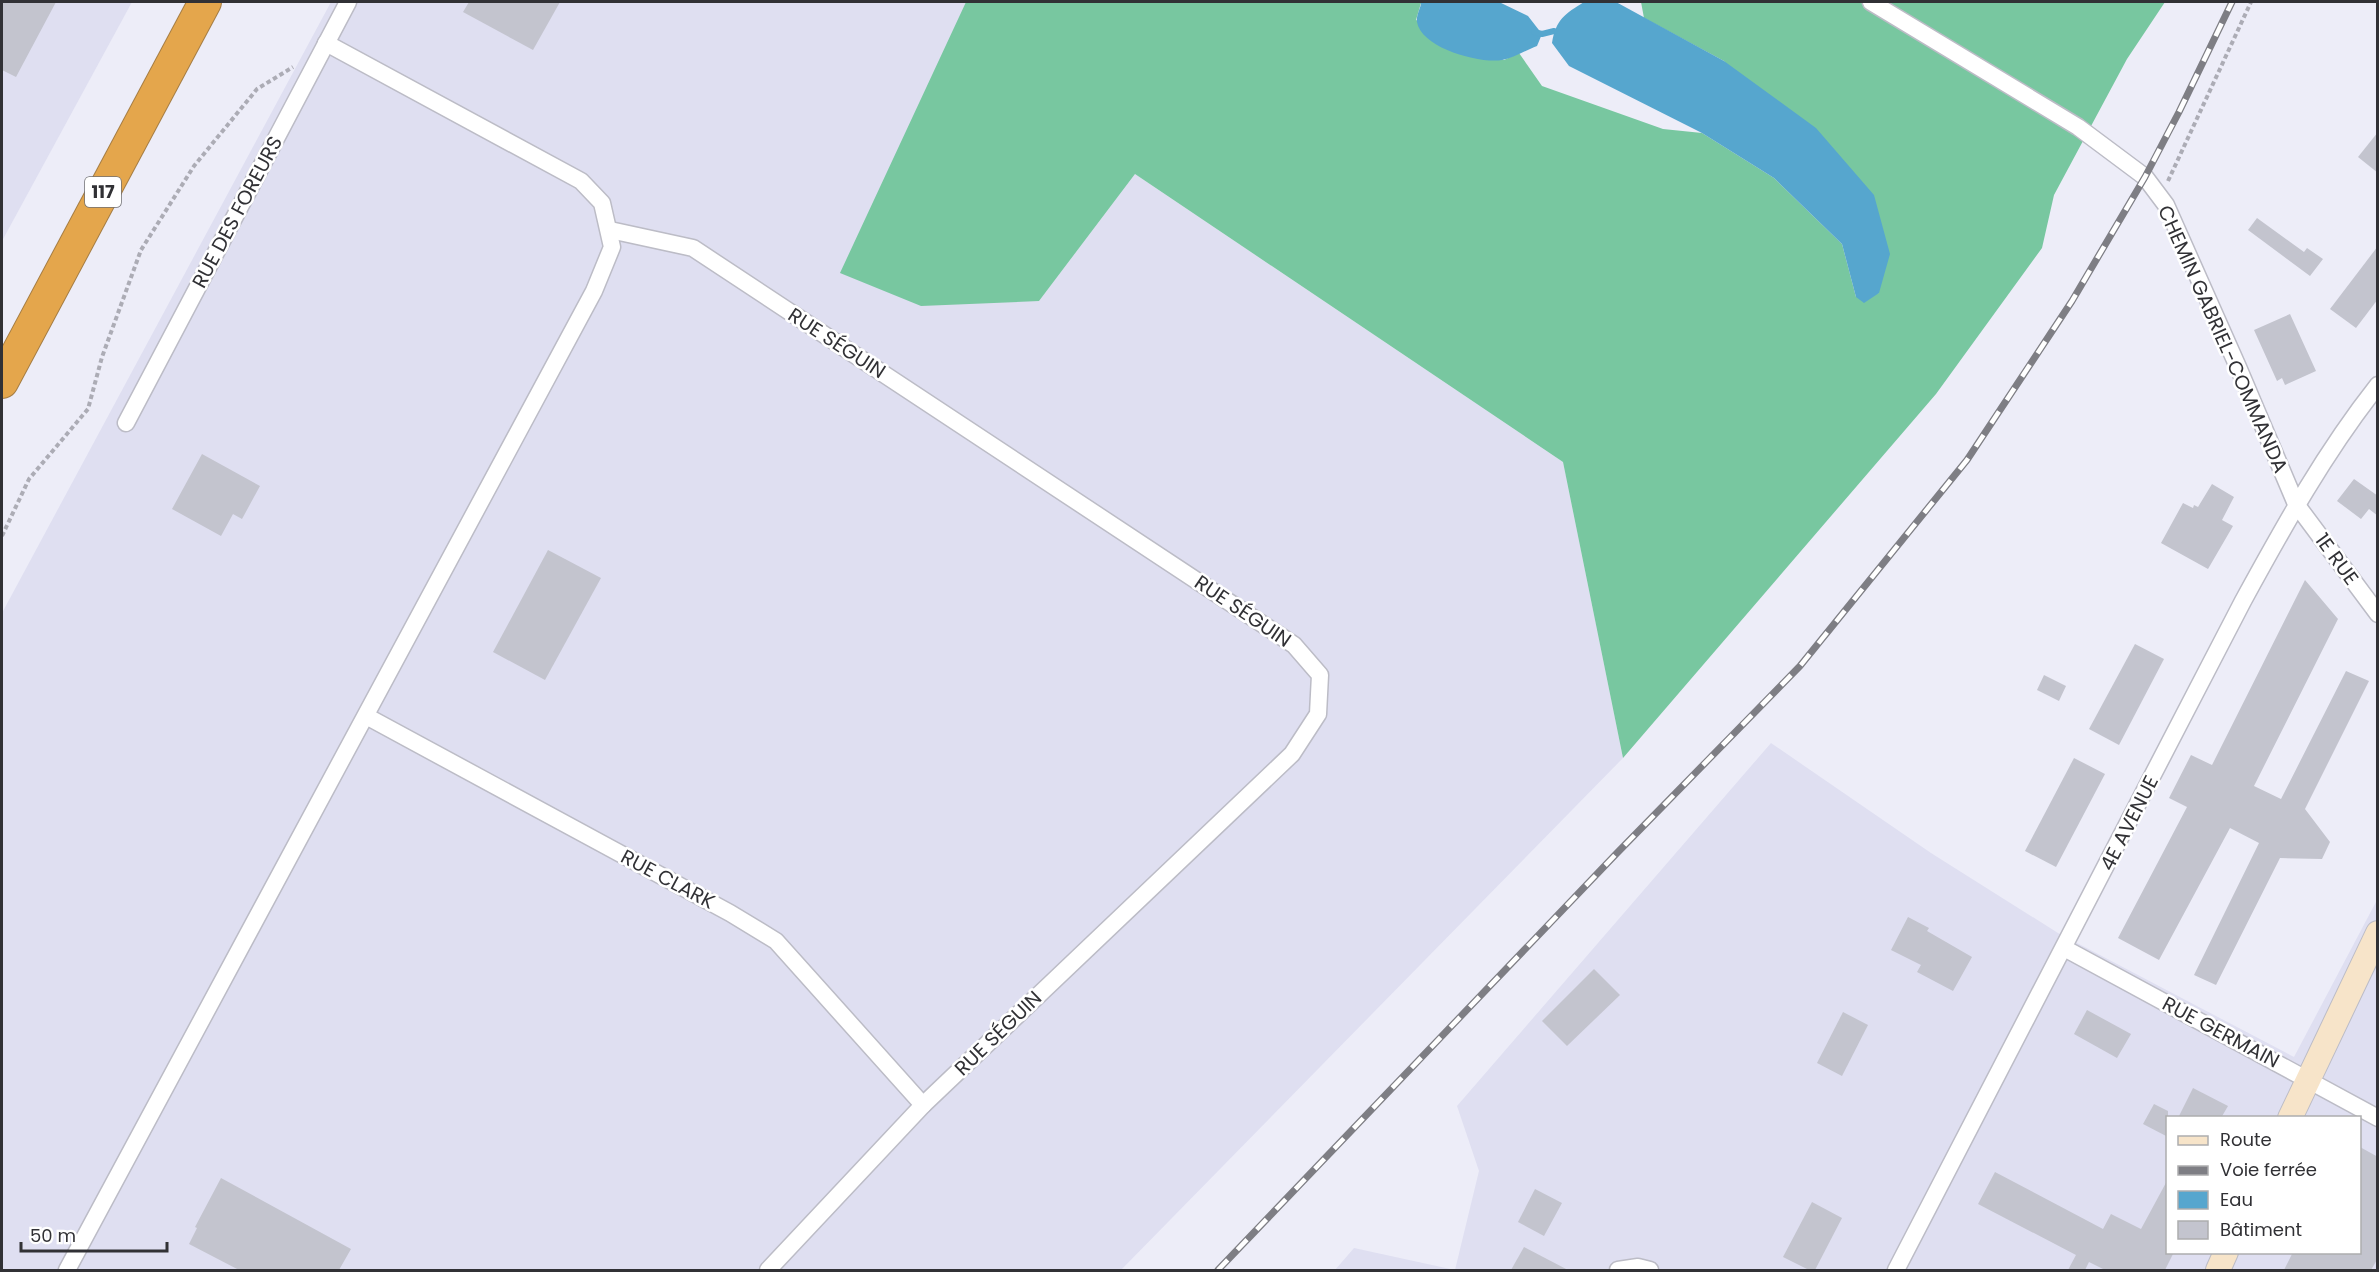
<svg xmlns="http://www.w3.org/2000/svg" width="2379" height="1272" font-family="Poppins,sans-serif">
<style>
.built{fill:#dfdff1;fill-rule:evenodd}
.forest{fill:#78c7a0}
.water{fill:#56a6ce}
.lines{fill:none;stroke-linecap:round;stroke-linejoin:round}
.stream{stroke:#56a6ce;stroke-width:6}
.building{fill:#c3c4ce}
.street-casing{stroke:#bcbcc6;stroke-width:19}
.secondary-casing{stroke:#bcbcc6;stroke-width:26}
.highway-casing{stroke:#a57d44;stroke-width:34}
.path{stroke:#acacb5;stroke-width:4;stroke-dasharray:4.5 3;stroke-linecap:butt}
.street{stroke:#fff;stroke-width:16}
.secondary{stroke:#f7e4c9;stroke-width:24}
.highway{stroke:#e4a64c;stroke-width:32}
.rail-casing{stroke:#7e7e84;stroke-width:7}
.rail{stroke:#fff;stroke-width:4.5;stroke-dasharray:14;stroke-linecap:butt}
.labels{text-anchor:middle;stroke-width:5;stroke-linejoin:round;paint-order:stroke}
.shield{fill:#fff;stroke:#6f6f72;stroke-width:1.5}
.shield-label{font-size:18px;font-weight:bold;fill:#313135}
.street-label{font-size:20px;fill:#313135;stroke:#fff}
</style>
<rect width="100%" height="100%" fill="#ededf8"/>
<!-- built -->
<g class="built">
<path d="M2,2H132L2,241Z"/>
<path d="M331,2H982L1039,301L1135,174L1563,462L1623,758L1121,1270H2V613Z"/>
<path d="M1771,743L1931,853L2058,933L2294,1057L2377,900V1270H1335L1354,1248L1455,1270L1479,1171L1457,1106ZM2168,1118H2360V1252H2168Z"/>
</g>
<!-- forest -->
<path class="forest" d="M966,2H1420L1421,3L1416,20L1504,60L1519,53L1542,86L1663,129L1702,133L1774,178L1842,244L1856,297L1879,293L1724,61L1644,18L1641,2H2165L2127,59L2054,195L2042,248L1936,394L1623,758L1563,462L1135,174L1039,301L921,306L840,273Z"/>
<!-- water -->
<g class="water">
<path d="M1420,2H1499L1528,16L1542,34L1537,46C1526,50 1514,58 1502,60C1480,64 1421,48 1417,22C1416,16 1420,9 1421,4Z"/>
<path d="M1584,2H1616L1724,61L1816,128L1874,195L1890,254L1879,293L1864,303L1856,297L1842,244L1774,178L1702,133L1569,66L1552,43C1556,19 1565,14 1584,2Z"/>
</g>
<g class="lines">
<!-- stream -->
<path class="stream" d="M1534,32L1542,34L1554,31"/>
</g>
<!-- building -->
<g class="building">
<path d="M2,2H56L16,77L2,70Z"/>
<path d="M469,2H560L533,50L463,12Z"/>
<path d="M2378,132V173L2358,157Z"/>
<path d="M2257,218L2304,252L2307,248L2323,259L2310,276L2248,230Z"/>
<path d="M2378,246V299L2356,328L2330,309Z"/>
<path d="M2290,314L2316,371L2285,385L2282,378L2277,381L2254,330Z"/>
<path d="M202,454L260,486L242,519L233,514L221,536L172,509Z"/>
<path d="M2354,479L2378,496V516L2369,509L2361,519L2337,501Z"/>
<path d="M2212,484L2234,497L2222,520L2233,526L2208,569L2161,543L2183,503L2193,508L2194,505L2198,507Z"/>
<path d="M548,550L601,578L545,680L493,652Z"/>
<path d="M2305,580L2338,619L2254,786L2281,799L2346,671L2369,681L2305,809L2330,842L2322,859L2280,858L2216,985L2194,975L2259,843L2230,828L2159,960L2118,938L2187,807L2169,798L2191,755L2212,765Z"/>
<path d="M2135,644L2164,659L2119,745L2089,729Z"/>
<path d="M2044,675L2066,686L2059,701L2037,690Z"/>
<path d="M2074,758L2105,774L2056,867L2025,851Z"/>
<path d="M1908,917L1929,928L1927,931L1972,957L1953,991L1917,972L1921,965L1891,950Z"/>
<path d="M1594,969L1620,995L1567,1046L1542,1021Z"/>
<path d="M2087,1010L2131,1034L2117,1058L2074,1034Z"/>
<path d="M1843,1012L1868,1025L1842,1076L1817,1063Z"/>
<path d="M2193,1088L2228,1106L2221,1118H2178Z"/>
<path d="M2154,1104L2168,1111V1137L2143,1124Z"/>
<path d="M2360,1147L2378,1157V1258L2371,1270H2284L2293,1252H2360Z"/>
<path d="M1995,1172L2103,1229L2111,1214L2141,1229L2168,1179V1252H2174L2165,1270H2105L2089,1262L2085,1270H2068L2076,1255L1978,1204Z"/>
<path d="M221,1178L351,1249L339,1270H239L189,1244L197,1228L195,1227Z"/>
<path d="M1535,1189L1562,1203L1544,1236L1518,1222Z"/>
<path d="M1812,1202L1842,1218L1815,1270H1809L1783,1257Z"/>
<path d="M1524,1247L1568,1270H1511Z"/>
</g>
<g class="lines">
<!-- street casing -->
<g class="street-casing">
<g id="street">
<path d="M1871,2L2078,127L2145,177L2166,205L2238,367L2296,504L2378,614"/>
<path d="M610,230L693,248L1294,645L1320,675L1318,714L1292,754L923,1105L768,1270"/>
<path d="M126,423L348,2"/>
<path d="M366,716L730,913L776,941L923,1105"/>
<path d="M2064,948L2378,1118"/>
<path d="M67,1270L594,291L612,247L602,203L581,181L326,43"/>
<path d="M1618,1270L1638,1267L1650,1270"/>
<path d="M1896,1270L2243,601C2284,526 2325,452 2378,385"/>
</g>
</g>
<!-- secondary casing -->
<g class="secondary-casing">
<g id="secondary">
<path d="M2290,1118L2378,933"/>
<path d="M2218,1270L2226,1252"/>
</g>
</g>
<!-- highway casing -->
<g class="highway-casing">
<path id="highway" d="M2,382L205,2"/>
</g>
<!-- path -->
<g class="path">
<path d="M2168,181L2251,2"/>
<path d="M2,536L29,479L88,409L102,357L141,250L194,166L257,89L293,67"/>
</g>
<!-- street -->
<use href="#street" class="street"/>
<!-- secondary -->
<use href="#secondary" class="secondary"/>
<!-- highway -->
<use href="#highway" class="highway"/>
<!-- rail casing -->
<g class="rail-casing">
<path id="rail" d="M1218,1270L1617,853L1800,666L1967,460L2072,301L2145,177L2179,112L2232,2"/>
</g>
<!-- rail -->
<use href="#rail" class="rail"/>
</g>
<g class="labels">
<!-- shield labels -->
<rect class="shield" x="85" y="177" width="36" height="30" rx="4.5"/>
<g class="shield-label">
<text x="103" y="198">117</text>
</g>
<!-- street labels -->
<g class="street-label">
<text transform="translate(237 212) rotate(-62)" y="7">RUE DES FOREURS</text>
<text transform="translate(2223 339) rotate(66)" y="7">CHEMIN GABRIEL-COMMANDA</text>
<text transform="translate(837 343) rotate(33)" y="7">RUE SÉGUIN</text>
<text transform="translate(2337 559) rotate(54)" y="7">1E RUE</text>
<text transform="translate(1243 611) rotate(34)" y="7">RUE SÉGUIN</text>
<text transform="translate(2129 823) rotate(-63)" y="7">4E AVENUE</text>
<text transform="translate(668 879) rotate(28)" y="7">RUE CLARK</text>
<text transform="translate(2221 1032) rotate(28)" y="7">RUE GERMAIN</text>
<text transform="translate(998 1033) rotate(-44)" y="7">RUE SÉGUIN</text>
</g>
</g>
<!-- border -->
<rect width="2379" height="1272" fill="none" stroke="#313135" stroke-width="6"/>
<!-- legend -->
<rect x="2166" y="1116" width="195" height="138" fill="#ffffff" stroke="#adadae" stroke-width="1.5"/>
<rect x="2178" y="1136" width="30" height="9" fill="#f7e4c9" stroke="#adadae" stroke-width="1.5"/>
<text x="2220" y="1146" font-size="18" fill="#313135">Route</text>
<rect x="2178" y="1166" width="30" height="9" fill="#7e7e84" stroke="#adadae" stroke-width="1.5"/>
<text x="2220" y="1176" font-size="18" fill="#313135">Voie ferrée</text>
<rect x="2178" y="1191" width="30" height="18" fill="#56a6ce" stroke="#adadae" stroke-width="1.5"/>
<text x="2220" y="1206" font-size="18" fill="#313135">Eau</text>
<rect x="2178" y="1221" width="30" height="18" fill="#c3c4ce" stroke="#adadae" stroke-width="1.5"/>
<text x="2220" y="1236" font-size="18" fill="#313135">Bâtiment</text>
<!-- scale -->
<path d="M21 1242v9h146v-9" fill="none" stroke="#313135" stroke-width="3"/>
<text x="30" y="1242" font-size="18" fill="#313135" stroke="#ffffff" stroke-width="4.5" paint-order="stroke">50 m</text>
</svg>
